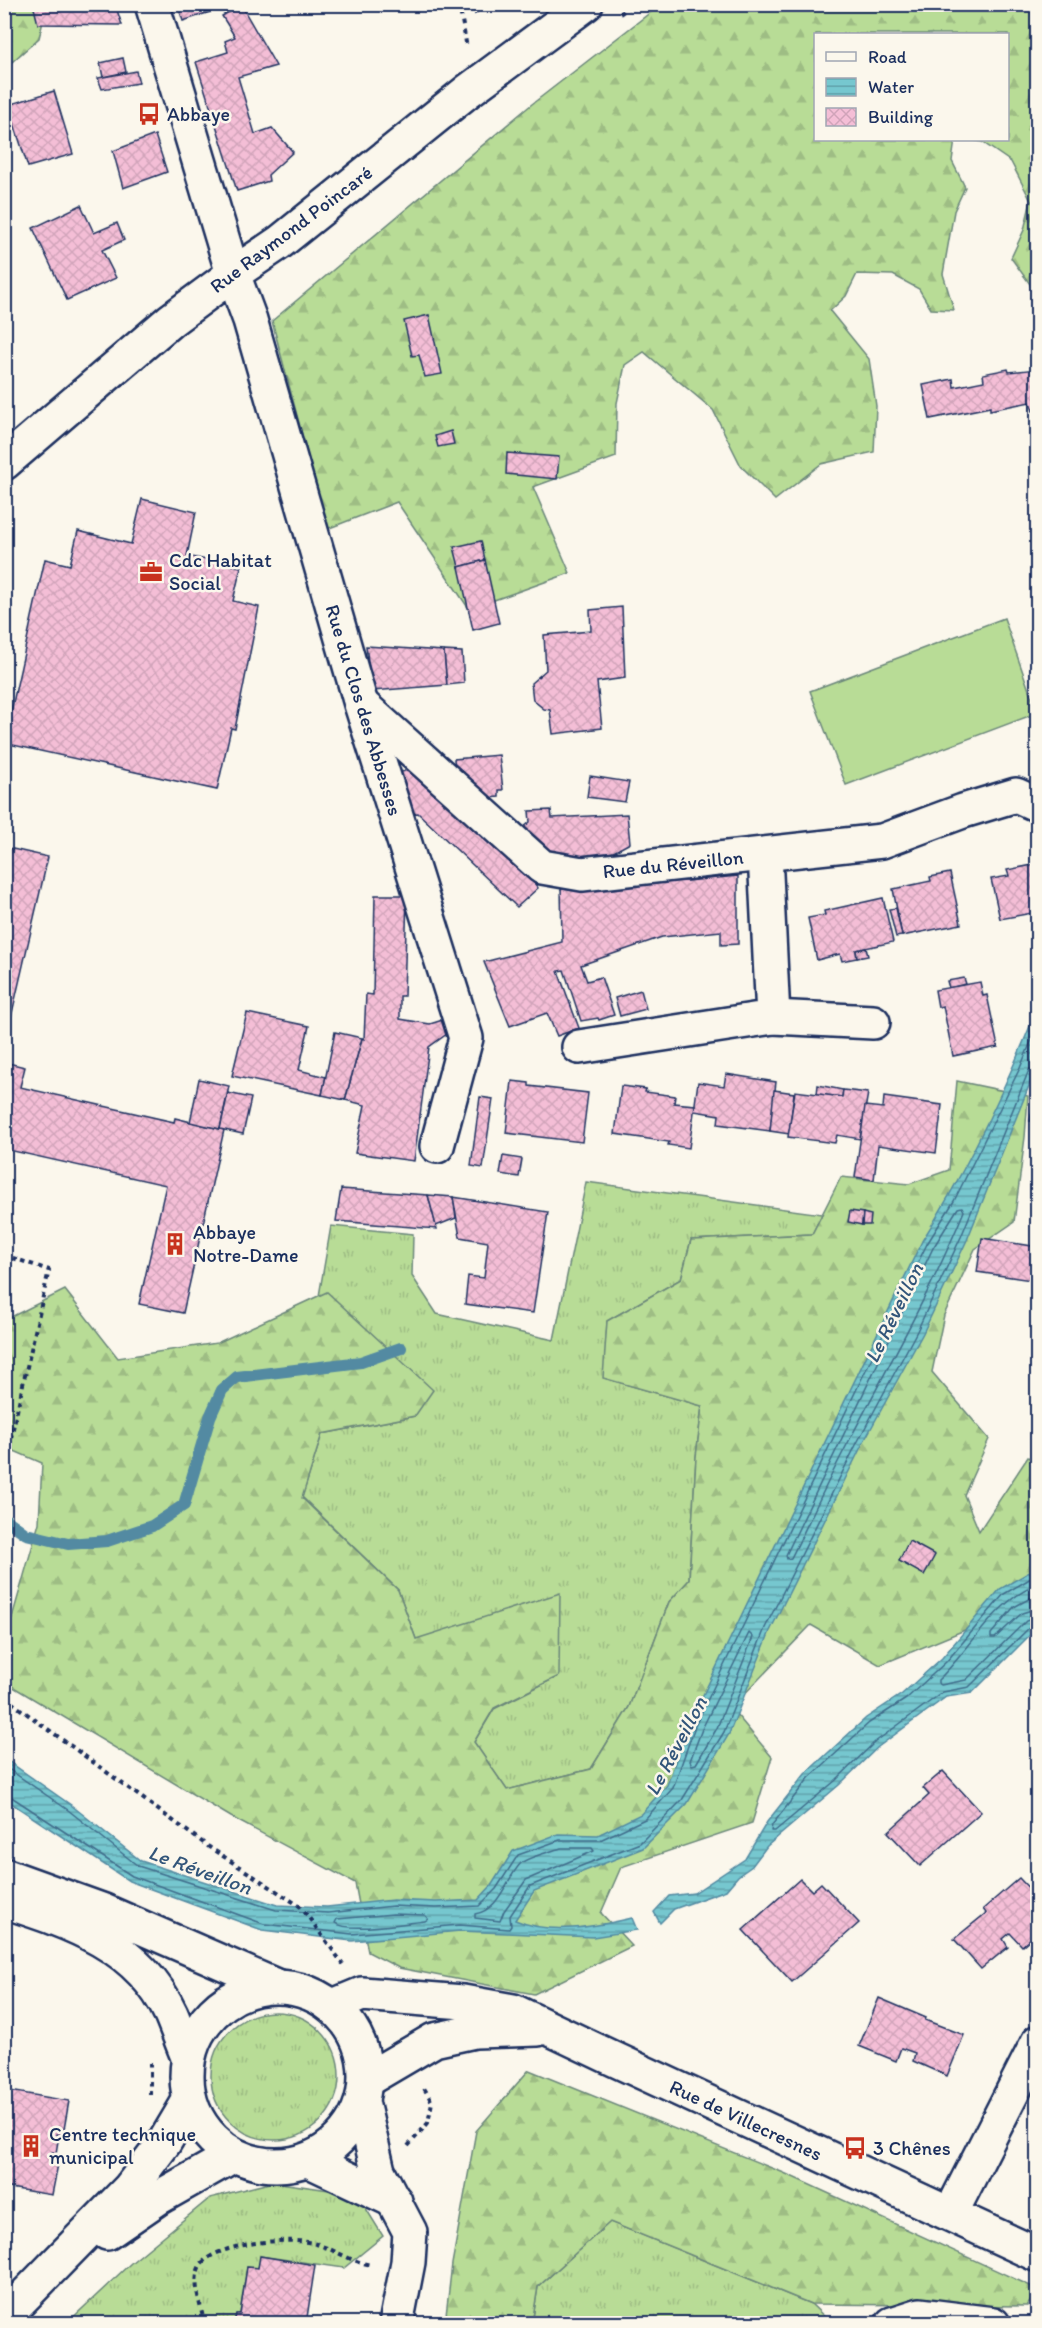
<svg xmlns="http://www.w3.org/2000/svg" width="1042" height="2328" font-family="Itim,sans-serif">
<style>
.grass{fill:url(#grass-tufts);stroke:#6a867a;stroke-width:1.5}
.forest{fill:url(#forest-firs);stroke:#6a867a;stroke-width:1.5}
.garden{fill:#b8dc96;stroke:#6a867a;stroke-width:1.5}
.water{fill:url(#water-rules);stroke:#528aa2;stroke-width:1.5}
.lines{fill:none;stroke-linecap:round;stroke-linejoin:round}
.shore{stroke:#3f6c8b;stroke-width:1.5}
.stream{stroke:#528aa2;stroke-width:12}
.building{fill:url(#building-cross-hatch);stroke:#1b2f5e;stroke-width:1.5}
.street-casing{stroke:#1b2f5e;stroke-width:38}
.secondary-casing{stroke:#1b2f5e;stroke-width:38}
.path{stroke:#1b2f5e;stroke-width:4;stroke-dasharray:4.5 4.5;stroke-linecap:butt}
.street{stroke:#fbf7ec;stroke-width:33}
.secondary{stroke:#fbf7ec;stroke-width:33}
.labels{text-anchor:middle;stroke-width:5;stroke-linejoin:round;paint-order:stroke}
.poi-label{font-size:20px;fill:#1b2f5e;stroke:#fbf7ec;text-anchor:start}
.street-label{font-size:20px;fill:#1b2f5e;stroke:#fbf7ec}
.water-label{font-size:21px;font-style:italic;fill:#32557a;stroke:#fbf7ec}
</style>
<defs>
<pattern id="grass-tufts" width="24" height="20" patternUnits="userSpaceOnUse" patternTransform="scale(1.5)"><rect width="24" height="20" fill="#b8dc96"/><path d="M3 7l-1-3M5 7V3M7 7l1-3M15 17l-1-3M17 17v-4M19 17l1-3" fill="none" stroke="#9ebd84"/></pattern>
<pattern id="forest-firs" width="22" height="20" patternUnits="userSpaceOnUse" patternTransform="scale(1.5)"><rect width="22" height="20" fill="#b8dc96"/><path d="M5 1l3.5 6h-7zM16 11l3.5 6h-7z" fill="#9ebd84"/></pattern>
<pattern id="water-rules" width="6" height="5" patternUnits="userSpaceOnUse" patternTransform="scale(1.5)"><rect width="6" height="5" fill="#76c7cf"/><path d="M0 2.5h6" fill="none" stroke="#60a2ab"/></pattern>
<pattern id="building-cross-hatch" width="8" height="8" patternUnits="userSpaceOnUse" patternTransform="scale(1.5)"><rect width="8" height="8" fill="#f4bed6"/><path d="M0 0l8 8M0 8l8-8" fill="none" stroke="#d1a4ba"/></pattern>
</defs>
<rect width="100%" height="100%" fill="#fbf7ec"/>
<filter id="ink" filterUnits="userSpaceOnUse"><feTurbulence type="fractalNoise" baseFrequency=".0167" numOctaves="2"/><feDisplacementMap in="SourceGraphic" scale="12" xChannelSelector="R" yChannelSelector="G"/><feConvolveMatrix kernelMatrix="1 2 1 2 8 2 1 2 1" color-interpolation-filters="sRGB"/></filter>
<g filter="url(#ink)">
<!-- grass -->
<g class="grass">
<path d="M586,1182L822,1214L812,1234L691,1240L681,1279L607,1321L604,1378L702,1406L696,1457L689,1580L669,1602L629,1707L591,1769L507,1790L474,1742L494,1709L559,1676L416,1639L398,1590L302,1497L322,1434L415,1416L327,1293L319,1296L331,1226L413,1234L412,1276L437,1314L554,1340Z"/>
<circle cx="275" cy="2076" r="64"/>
<path d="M273,2182L357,2194L383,2236L344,2268L261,2256L258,2268L247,2267L240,2314H236L234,2323L66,2324L131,2263L210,2198Z"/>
<path d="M610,2222L811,2304L829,2321L827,2324H532L538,2287Z"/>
</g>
<!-- forest -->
<g class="forest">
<path d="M5,5H47L39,38L5,68Z"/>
<path d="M660,5H1029L1038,35L1037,310L1030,284L1011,258L1024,230L1031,201L1011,162L982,142L973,140H1008V34H816V140H955L952,161L965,187L954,211L943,274L954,310L931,309L919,289L893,275L857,274L846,296L830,311L869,359L876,406L874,452L821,464L775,500L741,466L713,410L644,352L625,365L617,403L616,457L533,487L570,573L469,609L397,502L327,529L272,321L532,104Z"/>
<path d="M957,1081L1028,1096L1025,1137L1014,1222L975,1249L944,1315L932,1372L989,1439L964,1495L979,1531L1028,1457L1037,1462V1603H1030L880,1665L811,1625L731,1708L772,1757L752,1823L621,1867L601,1913L632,1946L534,1994L399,1968L368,1952L355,1883L231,1817L5,1682V1642L39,1523L42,1463L5,1447V1320L65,1290L118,1358L217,1343L327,1292L433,1390L415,1416L322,1434L302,1498L398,1590L416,1639L560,1593L559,1676L494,1708L474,1742L507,1790L591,1769L629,1707L669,1602L689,1580L696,1457L702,1406L603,1378L607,1321L681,1279L691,1240L812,1234L841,1177L909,1184L949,1170Z"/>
<path d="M529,2070L784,2173L1037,2289V2292L1027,2306L811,2304L610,2222L538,2287L532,2323L445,2324L452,2264L476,2131Z"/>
</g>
<!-- garden -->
<path class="garden" d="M1004,618L1037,713L846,785L810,691Z"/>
<!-- water -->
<g class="water">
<path d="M1037,1009V1066L967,1240L923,1333L862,1445L770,1631L729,1734L687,1804L643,1848L534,1891L515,1920C552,1936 595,1926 632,1918L637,1930L593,1937L460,1931L352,1941L262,1930L129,1881L5,1799V1759L71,1805L141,1861L277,1905L327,1907L393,1900L436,1902L478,1900L491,1886L513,1851L558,1834L598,1835L641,1814L667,1785L689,1724L922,1241C968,1168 1005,1089 1037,1009Z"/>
<path d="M1033,1570L1037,1572V1628L972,1693L946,1697L878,1747L839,1785L767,1846L752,1866L738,1876L726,1890L674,1909L660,1923L654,1912L669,1896L694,1893L745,1859L767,1822L805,1774L866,1718L902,1694L942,1658L1000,1589Z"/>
</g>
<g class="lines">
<!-- shore -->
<g class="shore">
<path d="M962,1207L964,1211C932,1290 889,1364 850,1439C829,1478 811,1518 791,1558L787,1559L786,1555L933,1248L958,1208Z"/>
<path d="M1038,1577H1033L1004,1594L946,1662L906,1699L869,1723L809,1778L772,1825L771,1831H775L835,1781L875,1742L943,1692L969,1687L1031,1626L1038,1625"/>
<path d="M1038,1585C999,1596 968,1652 938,1680V1683L941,1685L966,1680L1026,1621L1038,1617"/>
<path d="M1038,1594L1014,1607L991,1634V1638H995L1022,1613L1038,1608"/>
<path d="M749,1633L753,1637L717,1728L696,1764L692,1765L690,1761L702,1729Z"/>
<path d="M4,1766L68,1810L138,1866L276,1910L328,1913L393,1906L436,1908L479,1906L496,1889L518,1855L560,1840H600L645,1819L673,1788L695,1726L898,1303L927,1244L954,1201L1020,1068L1038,1025"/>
<path d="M4,1795L10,1796L132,1876L264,1924L352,1934L460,1925L509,1929L511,1926L510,1916L530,1886L640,1843L682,1800L724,1732L765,1628L857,1443L917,1331L961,1237L1029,1070L1038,1066"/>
<path d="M561,1848H592L594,1851L526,1880L504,1911L500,1921L475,1918V1914C501,1909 505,1880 521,1863C528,1857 552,1851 561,1848Z"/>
<path d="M393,1914L425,1915L428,1919L425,1921C405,1923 349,1933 335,1923L337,1919Z"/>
</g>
<!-- stream -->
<path class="stream" d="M4,1518L26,1534L68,1544L107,1541L152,1526L184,1505L210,1417L222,1390L237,1377L361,1362L401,1348"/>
</g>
<!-- building -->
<g class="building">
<path d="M33,4H115L122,25L38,24Z"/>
<path d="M182,4H210L213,11L183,21L178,6Z"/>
<path d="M473,4H487L475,14Z"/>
<path d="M241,5L276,66L238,77L255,134L272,128L293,152L268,175L269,181L237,191L196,62L228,52L225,41L235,37L222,16Z"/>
<path d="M123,58L126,72L103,77L100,63Z"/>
<path d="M136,71L139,83L102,89L98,78Z"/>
<path d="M54,91L73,154L28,167L8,105Z"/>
<path d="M155,135L167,172L123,188L113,151Z"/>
<path d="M81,205L94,233L117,223L124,240L102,250L116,278L67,300L33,228Z"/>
<path d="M429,315L442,374L425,377L419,355L412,356L404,321Z"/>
<path d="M1008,369L1009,372L1038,369V412L1033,411L1030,402L990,410V407L930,419L923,385L953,379L954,387L984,381L983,374Z"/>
<path d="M451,431L454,444L438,447L435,436Z"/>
<path d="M507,453L559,457L557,479L506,474Z"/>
<path d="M142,499L196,512L187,556L241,567L233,601L259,607L235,729L231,728L217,790L4,743L45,559L70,565L78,531L131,544Z"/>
<path d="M481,541L485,560L459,567L454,547Z"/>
<path d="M485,560L499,623L473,630L459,567Z"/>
<path d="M622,607L625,678L597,682L602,728L553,734L550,710L544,709L533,700L531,683L546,670L544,635L591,631L590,610Z"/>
<path d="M366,646L444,651L447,685L372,691Z"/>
<path d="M444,651L462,652L464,683L447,685Z"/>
<path d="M499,755L503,790H499V797L487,798L455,771L454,759Z"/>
<path d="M417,767L519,863L538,888L517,907L418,813L412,814L398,773Z"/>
<path d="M590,776L629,782L625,802L587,797Z"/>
<path d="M551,810L552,818L627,814L630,843L599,860L562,861L523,828L530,822L529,811Z"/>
<path d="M4,847L48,857L4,1048Z"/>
<path d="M1038,864V912L1000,919L991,879L1009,876L1007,870Z"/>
<path d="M950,873L961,924L902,936L893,889L931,881L930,877Z"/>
<path d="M738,876V944L721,945V931L662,937L581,965L587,981L601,977L614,1015L599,1020L598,1018L581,1021L564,970L558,971L579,1028L557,1036L547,1013L510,1026L484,962L562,942L561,885L686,881Z"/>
<path d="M375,895H407L404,996H400V1019L430,1024L446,1019L451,1031L429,1047L414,1161L355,1153L365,1105L345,1100L362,1038L364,1039L366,994L373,995Z"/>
<path d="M883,898L893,942L856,950L857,958L842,961L840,954L817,960L808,918L825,915L824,911Z"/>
<path d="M896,908L902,936L896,937L889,909Z"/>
<path d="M866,948L868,956L857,958L856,950Z"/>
<path d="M964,978L966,984L949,988L947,981Z"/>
<path d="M980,982L983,996L987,995L998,1047L953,1056L943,1006L938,1007L935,990Z"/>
<path d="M641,990L646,1009L620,1016L615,998Z"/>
<path d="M247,1013L309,1026L299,1070L326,1077L322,1095L232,1076Z"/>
<path d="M335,1032L362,1038L345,1100L322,1095Z"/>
<path d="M4,1062L25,1067L20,1087L174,1122L175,1118L224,1130L183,1313L139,1304L166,1185L4,1149Z"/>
<path d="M726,1074L776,1082L770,1131L718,1124L719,1115L694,1111L698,1082L724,1086Z"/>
<path d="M199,1079L229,1086L220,1129L190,1122Z"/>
<path d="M512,1081L529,1083V1086L588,1093L582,1142L506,1133Z"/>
<path d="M818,1085L843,1090L842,1097L817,1094Z"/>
<path d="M621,1086L646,1089L645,1092L675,1096L674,1103L695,1105L689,1148L668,1145L669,1142L615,1134Z"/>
<path d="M774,1090L794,1093L789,1134L770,1131Z"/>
<path d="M843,1090L868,1093L860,1139L837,1135L835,1143L788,1137L795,1091L842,1097Z"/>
<path d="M228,1093L251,1098L243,1134L220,1129Z"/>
<path d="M480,1097L493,1099L483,1168L471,1166Z"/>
<path d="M884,1097L942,1105L936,1153L878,1145L874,1180L855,1177L865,1106L883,1108Z"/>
<path d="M1032,1110L1038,1111V1122L1030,1121Z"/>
<path d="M503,1156L522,1159L519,1177L500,1174Z"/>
<path d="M341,1189L428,1195L437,1229L336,1221Z"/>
<path d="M428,1195L453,1197L456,1218L436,1226Z"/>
<path d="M453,1197L548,1212L533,1313L465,1304L468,1276L484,1278L488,1242L460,1237Z"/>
<path d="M850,1211L863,1213L862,1225L848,1222Z"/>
<path d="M863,1213L871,1215L870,1225H862Z"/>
<path d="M982,1238L1038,1247V1281L977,1272Z"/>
<path d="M909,1541L935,1555L924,1575L899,1561Z"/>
<path d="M943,1771L981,1812L920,1866L888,1832L929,1795L923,1788Z"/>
<path d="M1019,1878L1038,1898V1932L1022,1946L1010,1933L1003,1939L1008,1947L981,1969L954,1939L986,1913L983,1909Z"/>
<path d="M800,1879L812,1891L821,1883L859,1923L792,1982L743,1930Z"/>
<path d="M879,1998L926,2018L925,2020L964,2035L947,2076L913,2061L915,2053L901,2048L896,2061L859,2046Z"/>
<path d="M4,2090L69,2101L63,2135L56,2134L55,2140L58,2141L56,2153L52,2152L51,2158L59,2159L52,2195L4,2187Z"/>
<path d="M260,2256L315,2265L306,2324H234L236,2314H240L247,2267L258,2268Z"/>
</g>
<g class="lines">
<!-- street casing -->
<g class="street-casing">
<g id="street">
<path d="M233,274L250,320L361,704L466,1038L437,1146"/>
<path d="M362,705L542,867L582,874L882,841L963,811L1016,795L1038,805"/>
<path d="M773,1017L873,1022"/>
<path d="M579,1047L773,1017L765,854"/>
<path d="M362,2102L378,2171L410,2232L408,2262L396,2324"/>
<path d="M308,2160L395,2201"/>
<path d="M951,2213L1038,2042"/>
<path d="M107,2233L158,2198L234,2155"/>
<path d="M4,2317L130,2188L164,2143L189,2101"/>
<path d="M892,2324L920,2315L993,2324"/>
</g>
</g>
<!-- secondary casing -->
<g class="secondary-casing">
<g id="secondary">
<path d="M152,4L233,274"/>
<path d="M4,463L171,320L233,274L279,243L468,91L586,4"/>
<path d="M4,1875L104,1911L276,1986"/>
<path d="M4,1901C72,1923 139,1945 171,2014C177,2028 182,2043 188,2057"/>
<circle cx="276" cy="2076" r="89"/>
<path d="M333,2006L362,1994L463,2002L513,2011L614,2059L1038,2255"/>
<path d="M366,2080L434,2040L475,2031L538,2029"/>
</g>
</g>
<!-- path -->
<g class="path">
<path d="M459,4L467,48"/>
<path d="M620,14L633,4"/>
<path d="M4,1255L49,1270L4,1468"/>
<path d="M4,1697L209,1847L301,1907L343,1964"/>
<path d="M150,2063V2094"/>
<path d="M408,2146L428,2123L432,2102L424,2088"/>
<path d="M201,2324L203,2318C200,2302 191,2279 201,2264C218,2243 291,2236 316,2244C336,2250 351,2262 372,2265"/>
</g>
<!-- street -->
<use href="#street" class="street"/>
<!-- secondary -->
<use href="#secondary" class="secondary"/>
</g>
</g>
<!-- icons -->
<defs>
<g id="bus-bare" transform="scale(1.8)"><path d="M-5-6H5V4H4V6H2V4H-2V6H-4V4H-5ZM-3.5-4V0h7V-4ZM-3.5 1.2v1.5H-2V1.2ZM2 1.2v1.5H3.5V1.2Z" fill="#c8321e" stroke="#fbf7ec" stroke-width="2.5" paint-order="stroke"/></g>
<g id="office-bare" transform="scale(1.8)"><path d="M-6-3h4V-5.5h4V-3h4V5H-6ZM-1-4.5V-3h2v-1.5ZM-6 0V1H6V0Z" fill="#c8321e" stroke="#fbf7ec" stroke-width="2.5" paint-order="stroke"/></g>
<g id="building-bare" transform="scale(1.8)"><path d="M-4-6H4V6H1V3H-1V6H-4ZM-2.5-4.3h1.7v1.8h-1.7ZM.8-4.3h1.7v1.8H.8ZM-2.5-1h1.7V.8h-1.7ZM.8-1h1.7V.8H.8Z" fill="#c8321e" stroke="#fbf7ec" stroke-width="2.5" paint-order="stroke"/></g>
</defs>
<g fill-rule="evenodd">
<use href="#bus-bare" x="149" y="114"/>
<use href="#office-bare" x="151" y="572"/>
<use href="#building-bare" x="175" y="1244"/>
<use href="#building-bare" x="31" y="2146"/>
<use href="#bus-bare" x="855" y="2148"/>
</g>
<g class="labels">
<!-- poi labels -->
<g class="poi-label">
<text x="167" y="121">Abbaye</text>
<text x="169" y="567">Cdc Habitat<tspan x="169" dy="23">Social</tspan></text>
<text x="193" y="1239">Abbaye<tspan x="193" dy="23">Notre-Dame</tspan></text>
<text x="49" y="2141">Centre technique<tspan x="49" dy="23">municipal</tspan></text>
<text x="873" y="2155">3 Chênes</text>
</g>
<!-- street labels -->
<g class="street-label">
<text transform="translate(291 229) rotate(-37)" y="7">Rue Raymond Poincaré</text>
<text transform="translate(364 710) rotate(73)" y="7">Rue du Clos des Abbesses</text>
<text transform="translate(673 864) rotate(-6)" y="7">Rue du Réveillon</text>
<text transform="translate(746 2120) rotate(25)" y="7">Rue de Villecresnes</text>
</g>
<!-- water labels -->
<g class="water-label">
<text transform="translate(894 1313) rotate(-64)" y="7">Le Réveillon</text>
<text transform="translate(676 1746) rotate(-62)" y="7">Le Réveillon</text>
<text transform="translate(200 1870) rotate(20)" y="7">Le Réveillon</text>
</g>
</g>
<!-- margin -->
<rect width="1042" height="2328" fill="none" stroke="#fbf7ec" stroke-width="24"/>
<rect x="12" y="12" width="1018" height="2304" fill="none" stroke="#1b2f5e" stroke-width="2" filter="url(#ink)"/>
<!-- legend -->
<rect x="814" y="33" width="195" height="108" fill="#fbf7ec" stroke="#a1a7b3" stroke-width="1.5"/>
<rect x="826" y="52" width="30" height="9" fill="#fbf7ec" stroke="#a1a7b3" stroke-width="1.5"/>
<text x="868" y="63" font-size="18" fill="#1b2f5e">Road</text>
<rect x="826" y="78" width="30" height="18" fill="url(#water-rules)" stroke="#a1a7b3" stroke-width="1.5"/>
<text x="868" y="93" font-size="18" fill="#1b2f5e">Water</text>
<rect x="826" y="108" width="30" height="18" fill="url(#building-cross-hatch)" stroke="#a1a7b3" stroke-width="1.5"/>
<text x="868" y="123" font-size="18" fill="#1b2f5e">Building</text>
</svg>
